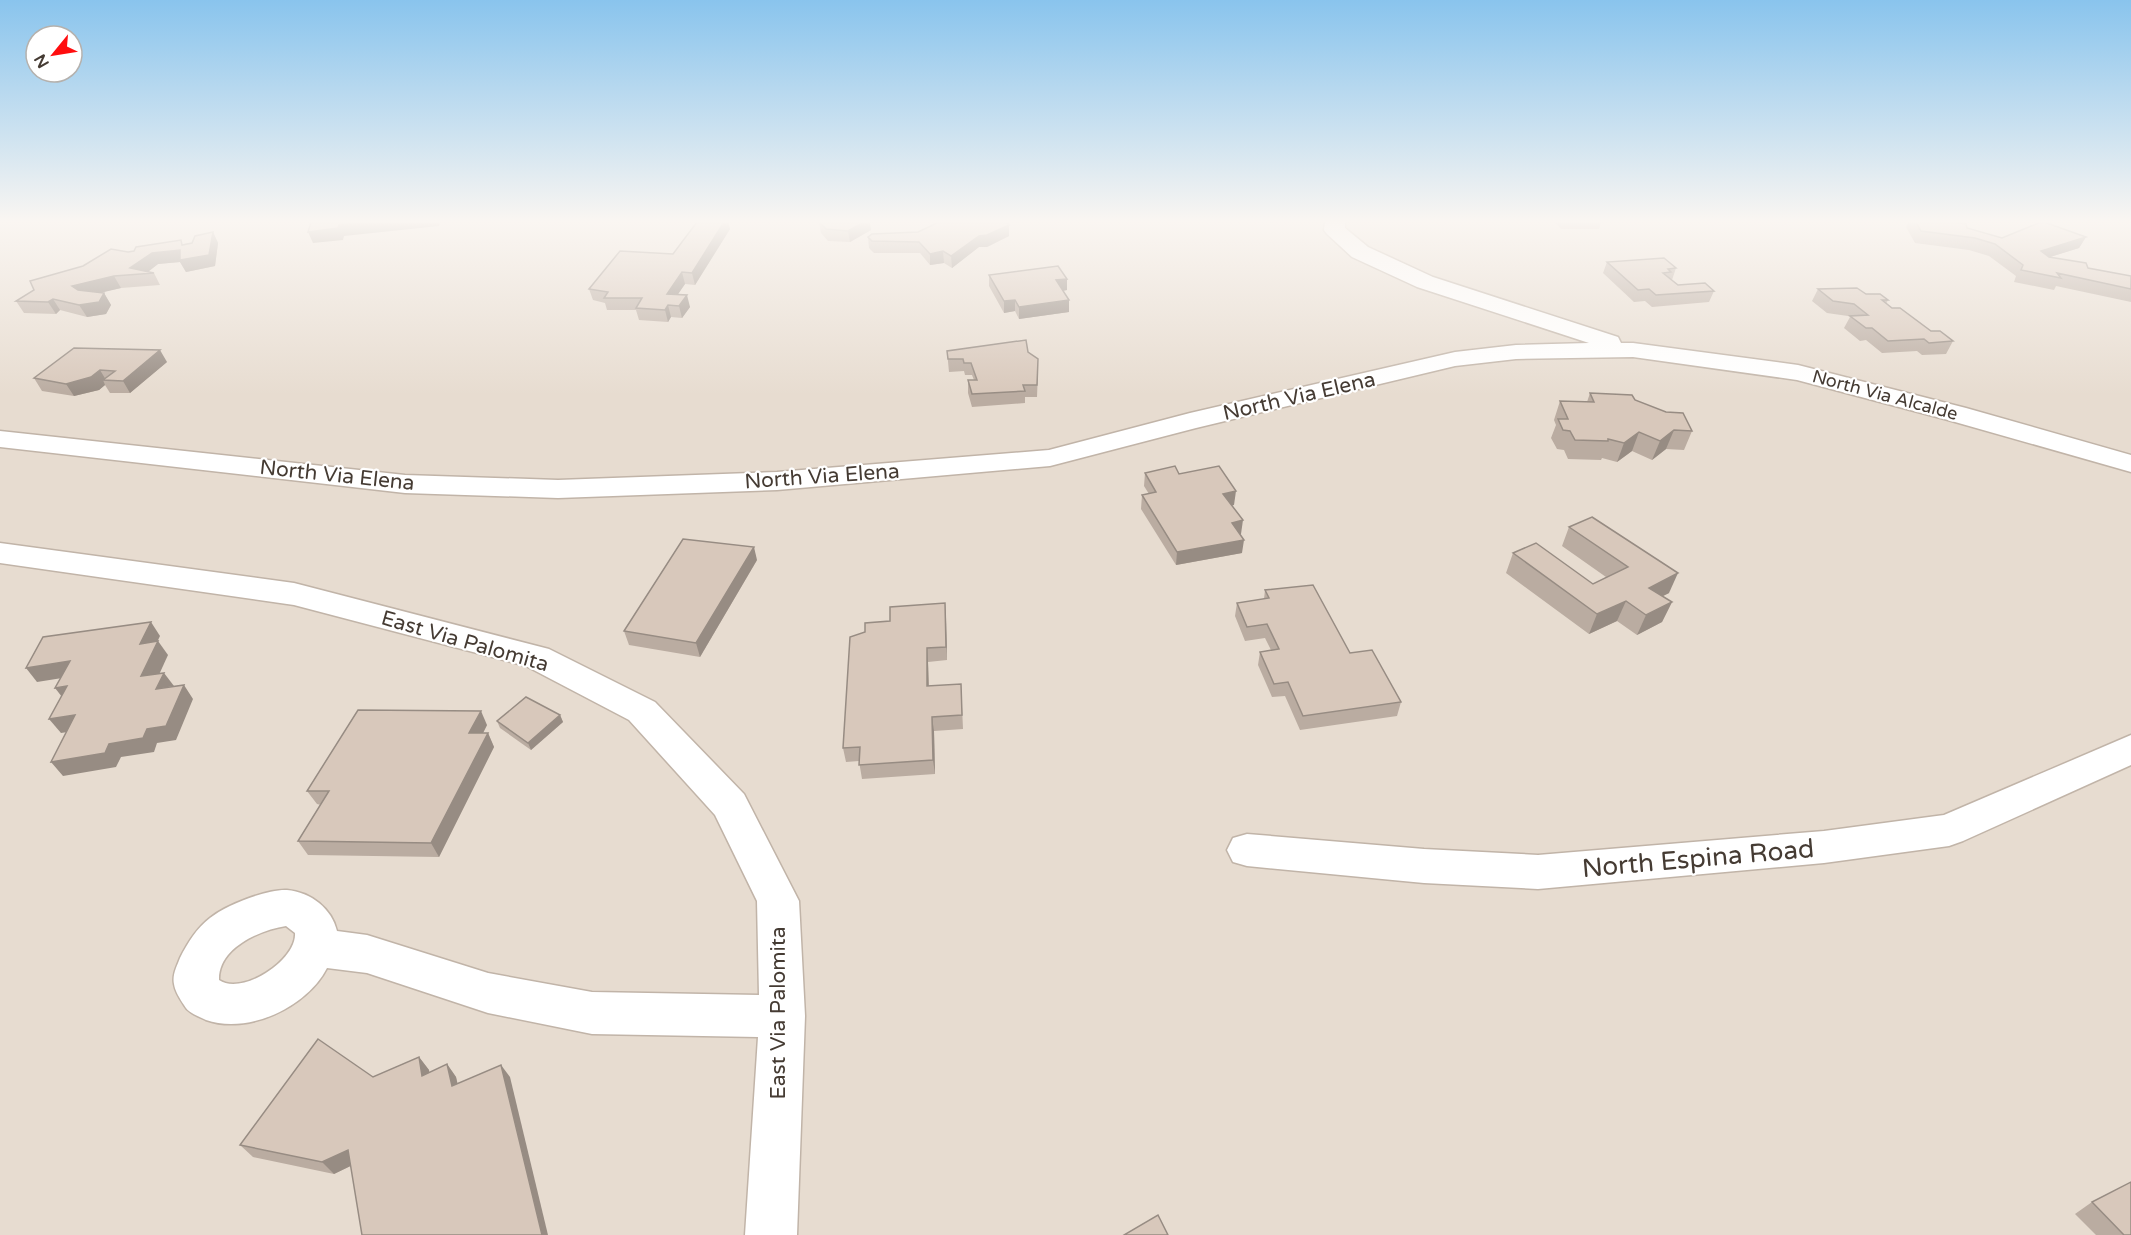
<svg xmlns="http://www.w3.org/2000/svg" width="2131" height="1235" font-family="'Varela Round',sans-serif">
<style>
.residential{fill:#e7dcd0}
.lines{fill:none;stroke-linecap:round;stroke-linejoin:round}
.street-casing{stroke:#c1b4a8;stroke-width:3}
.street{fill:#fff;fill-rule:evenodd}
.wall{fill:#baaca1}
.shaded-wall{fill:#978c83}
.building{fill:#d8c8bb;stroke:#978c83;stroke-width:1.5}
.labels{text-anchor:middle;stroke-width:4.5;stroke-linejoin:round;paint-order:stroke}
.far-street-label{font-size:18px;fill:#453b33;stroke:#fff}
.street-label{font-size:21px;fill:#453b33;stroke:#fff}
.near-street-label{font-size:26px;fill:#453b33;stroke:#fff}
</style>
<rect width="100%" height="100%" fill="#f3ebe3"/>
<!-- residential -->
<rect class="residential" x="0" y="222" width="2131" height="1013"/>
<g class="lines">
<!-- street casing -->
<g class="street-casing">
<g id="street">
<path d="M1325,222H1345V228L1368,247L1433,277L1618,337L1621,343H1633L1798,365L1966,408L2131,455V472L1948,420L1797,380L1633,357L1516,359L1455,366L1196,428L1050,466L777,490L558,498L405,493L0,447V431L405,475L558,480L777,472L1049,450L1190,413L1455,352L1516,345L1589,343L1417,287L1352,257L1327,234L1324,230Z"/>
<path d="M0,543L294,583L549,649L655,702L744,794L799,901L805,1016L797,1235H745L758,1037L592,1034L488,1013L367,973L327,968C307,1007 248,1035 206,1020C198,1016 188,1013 184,1005C180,999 175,991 174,984C172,975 177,966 180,958C188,942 197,928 210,918C226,905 267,889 287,890C311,892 332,909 337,931L367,935L488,973L592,992L759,995L757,901L715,815L629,720L526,666L294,605L0,563ZM286,926L295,933C297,960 242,996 219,980C218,948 260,930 286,926Z"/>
<path d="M2131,735V765L1963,841L1949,846L1824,863L1538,889L1424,883L1247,866L1233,862L1227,850L1233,838L1247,834L1424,849L1538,855L1824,831L1944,815Z"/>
</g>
</g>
<!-- street -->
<use href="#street" class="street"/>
</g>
<!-- wall -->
<g class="wall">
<path d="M697,222H728L730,229L695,285L685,284L677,295L690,307L682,318L671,317L668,322L639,320L636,310H607L605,303L593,300L589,289L673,254Z"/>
<path d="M819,222L871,230L850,242L828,241L821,233Z"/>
<path d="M1555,222H1601L1599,229H1561Z"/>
<path d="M1909,222H1955L1967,228L2002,238L2086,237L2079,248L2050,257L2088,268L2131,276V302L2056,286L2054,290L2014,282L2016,276L1989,256L1969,250L1915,243L1906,227Z"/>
<path d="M213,232L218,243L215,266L186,272L180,262L158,264L148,272L154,273L160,285L121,288L102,292L104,293L111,305L106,314L87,317L60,310L56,314L24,313L16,301L128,252L192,243Z"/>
<path d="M1009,236L987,247H979L952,268L944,263L930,265L920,253H874L869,248L868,237Z"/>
<path d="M1607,262L1676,268L1672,280L1678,285L1714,291L1709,302L1652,307L1645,301L1634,302L1603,273Z"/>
<path d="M989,275L1067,279V290L1063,291L1069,300V312L1019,319L1015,311L1004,313L989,286Z"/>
<path d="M1818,289L1866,294L1888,300L1886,304L1892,308L1931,331L1953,341L1946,354L1922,355L1917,351L1882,353L1866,340L1860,341L1844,328L1850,317L1848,316L1827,313L1812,301Z"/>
<path d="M947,351L1028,352L1038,371L1037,397H1025V403L972,407L968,393V380H974L972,375H965L964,371L949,372Z"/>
<path d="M167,362L130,393H110L105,385L99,390L74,396L42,391L34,378Z"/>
<path d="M1590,393L1635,400L1692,431L1684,450L1666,449L1652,460L1632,451L1617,462L1602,458L1601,460L1568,459L1564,450L1557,449L1551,438L1556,425L1554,420L1560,401L1587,402Z"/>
<path d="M1145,473L1179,474L1234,505H1231L1241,534H1240L1242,553L1176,565L1141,509L1142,495L1149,494L1144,486Z"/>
<path d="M1569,527L1669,593L1663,596L1672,602L1662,622L1637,635L1617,621L1589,634L1506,573L1513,553L1593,584L1606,577L1562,546Z"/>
<path d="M757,560L700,657L629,645L624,631Z"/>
<path d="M1265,590L1350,653L1401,702L1397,716L1300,730L1285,696L1272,697L1258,665L1260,652L1271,650L1265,638L1245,641L1235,616L1237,603L1264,599Z"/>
<path d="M945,603L947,660L928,662L929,686L961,684L963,729L934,731L935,774L862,779L859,761L846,762L843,748L865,632L890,621Z"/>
<path d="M560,715L563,722L531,750L500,728L497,721Z"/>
<path d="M487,725L483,733H488L494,747L439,857L308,855L298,841L321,805L317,804L307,791Z"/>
<path d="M419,1057L429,1070V1073L447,1064L456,1077L457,1083L510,1077L350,1166L334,1174L253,1157L240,1145L373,1077Z"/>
<path d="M2092,1202L2131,1235H2096L2075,1214Z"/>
</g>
<!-- shaded-wall -->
<g class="shaded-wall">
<path d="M362,222H440L439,226L344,236L343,240L313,243L308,232L339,225Z"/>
<path d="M724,222H728L730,229L695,285L692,273Z"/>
<path d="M864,222H870L871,230L850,242L848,231Z"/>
<path d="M1009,225V236L987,247H979L952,268L951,256L979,236Z"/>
<path d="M213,232L218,243L215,266L186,272L180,262L158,264L145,274L130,268L152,253L180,250Z"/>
<path d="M2086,237L2079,248L2034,262L2041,251Z"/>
<path d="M943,251L944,263L930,265V254Z"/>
<path d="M682,272L685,284L670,306L667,294Z"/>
<path d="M114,276L121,288L79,298L72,286Z"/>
<path d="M1067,279V290L1056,292V280Z"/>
<path d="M104,293L111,305L106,314L87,317L79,305Z"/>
<path d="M687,295L690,307L682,318L679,306Z"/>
<path d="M53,299L60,310L56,314L48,302Z"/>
<path d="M1015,300V311L1004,313V301Z"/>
<path d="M1069,300V312L1019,319V307Z"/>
<path d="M668,305L671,317L668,322L665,310Z"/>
<path d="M160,350L167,362L130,393L123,381Z"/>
<path d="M100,370L106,380H103L105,385L99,390L74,396L66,384Z"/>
<path d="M1674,430L1666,449L1652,460L1660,441Z"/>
<path d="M1639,432L1632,451L1617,462L1624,443Z"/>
<path d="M1236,491L1234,505L1222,508L1223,494Z"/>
<path d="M1243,520L1241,534L1230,536L1232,523Z"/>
<path d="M1244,540L1242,553L1176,565L1177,552Z"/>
<path d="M754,547L757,560L700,657L696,643Z"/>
<path d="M1678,573L1669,593L1641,607L1649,588Z"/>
<path d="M1626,601L1617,621L1589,634L1597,614Z"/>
<path d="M1672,602L1662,622L1637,635L1646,615Z"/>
<path d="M945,603L946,617L947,660L946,647Z"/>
<path d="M151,622L160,636L150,657L140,644Z"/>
<path d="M158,641L168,655L152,690L141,676Z"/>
<path d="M927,648L928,662L929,700L927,686Z"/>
<path d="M70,661L81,675L37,682L26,668Z"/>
<path d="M164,673L174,686L156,689Z"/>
<path d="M184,685L193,699L176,740L157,743L154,752L121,757L116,767L63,776L51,762L109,744L147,729Z"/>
<path d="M67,686L66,702L55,688Z"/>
<path d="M481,711L487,725L476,747L469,733Z"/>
<path d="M75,715L86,729L61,733L49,719Z"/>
<path d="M560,715L563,722L531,750L528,743Z"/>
<path d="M932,717L934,731L935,774L933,760Z"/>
<path d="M488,733L494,747L439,857L431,843Z"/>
<path d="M419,1057L429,1070L432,1089L422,1076Z"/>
<path d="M447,1064L456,1077L461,1098L452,1086Z"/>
<path d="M501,1065L510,1077L548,1235H542Z"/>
<path d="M348,1150L359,1162L334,1174L322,1162Z"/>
</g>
<!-- building -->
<g class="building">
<path d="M311,222H362L339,225L338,228L308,232Z"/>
<path d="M697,222H724L692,273L682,272L667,294L687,295L679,306L668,305L665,310L636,308L642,298H604L608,292L589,289L620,251L673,254Z"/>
<path d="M819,222H864L848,231L826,229Z"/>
<path d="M939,222H1006L1009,225L987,235L979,236L951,256L943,251L930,254L919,242L872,241L868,237L872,234L918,232Z"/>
<path d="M1916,222H1955L1966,224L1967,228L2002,238L2041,222H2044L2086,237L2041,251L2049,257L2086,263L2088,268L2131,276V289L2057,273L2061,278L2021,270L2023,265L1995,244L1975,238L1921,231Z"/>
<path d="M213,232L209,255L180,260V250L152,253L130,268L154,273L114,276L72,286L78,290L104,293L99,302L79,305L53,299L48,302L16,301L34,290L30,281L83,266L111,249L128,252L134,251L136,247L181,240L182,245L192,243L195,236Z"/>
<path d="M1664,258L1676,268L1668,269L1671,272L1663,273L1678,285L1705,283L1714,291L1656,295L1649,289L1638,290L1607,262Z"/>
<path d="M1058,266L1067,279L1056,280L1069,300L1019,307L1015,300L1004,301L989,275Z"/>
<path d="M1857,288L1866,294H1880L1888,300H1882L1892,308H1900L1931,331H1940L1953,341L1929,343L1924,339L1888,341L1872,328H1866L1850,316L1868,315L1854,304L1833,301L1818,289Z"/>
<path d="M1026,340L1028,352L1038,359L1037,385H1023L1025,391L972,394L968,380H977L971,363H964L963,359H948L947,351Z"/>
<path d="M74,348L160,350L123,381L103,380L115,371L100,370L91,377L66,384L34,378Z"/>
<path d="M1590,393L1632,395L1635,400L1666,412L1683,413L1692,431L1674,430L1660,441L1639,432L1624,443L1608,439V441L1575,440L1570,431L1563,430L1558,419H1568L1560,401L1594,402Z"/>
<path d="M1175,466L1179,474L1219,466L1236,491L1223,494L1243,520L1232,523L1244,540L1177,552L1142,495L1156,492L1145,473Z"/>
<path d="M1592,517L1678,573L1649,588L1672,602L1646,615L1626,601L1597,614L1513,553L1536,543L1593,584L1628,567L1569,527Z"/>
<path d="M683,539L754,547L696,643L624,631Z"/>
<path d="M1313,585L1350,653L1372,650L1401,702L1303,716L1288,682L1274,684L1260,652L1279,649L1267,624L1247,627L1237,603L1269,598L1265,590Z"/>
<path d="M945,603L946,647L927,648V686L961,684L962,715L932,717L933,760L859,765L860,747L843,748L850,637L865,632V623L890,621V607Z"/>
<path d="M151,622L140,644L158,641L141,676L164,673L156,689L184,685L166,726L147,729L143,738L109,744L105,753L51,762L75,715L49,719L67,686L55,688L70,661L26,668L43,637Z"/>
<path d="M526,697L560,715L528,743L497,721Z"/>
<path d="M358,710L481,711L469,733H488L431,843L298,841L329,791H307Z"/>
<path d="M318,1039L373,1077L419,1057L422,1076L447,1064L452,1086L501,1065L542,1235H362L348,1150L322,1162L240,1145Z"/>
<path d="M2131,1182V1235H2124L2092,1202Z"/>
<path d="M1158,1215L1168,1235H1124Z"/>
</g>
<!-- sky -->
<linearGradient id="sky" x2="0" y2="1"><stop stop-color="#89c4ed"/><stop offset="0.56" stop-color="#faf6f2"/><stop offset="1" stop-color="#faf6f2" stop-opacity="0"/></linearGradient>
<rect width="2131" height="395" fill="url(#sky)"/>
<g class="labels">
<!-- far-street labels -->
<g class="far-street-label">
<text transform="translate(1885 395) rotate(15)" y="6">North Via Alcalde</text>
</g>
<!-- street labels -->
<g class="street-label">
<text transform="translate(1299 396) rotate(-13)" y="7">North Via Elena</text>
<text transform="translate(337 475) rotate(6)" y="7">North Via Elena</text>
<text transform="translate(822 476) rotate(-4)" y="7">North Via Elena</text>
<text transform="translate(465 641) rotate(16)" y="7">East Via Palomita</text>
<text transform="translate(778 1013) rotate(-90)" y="7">East Via Palomita</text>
</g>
<!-- near-street labels -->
<g class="near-street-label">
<text transform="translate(1698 858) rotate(-5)" y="9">North Espina Road</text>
</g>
</g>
<!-- north arrow -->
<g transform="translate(54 54) rotate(240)"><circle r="28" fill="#ffffff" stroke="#b5b1ad" stroke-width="1.5"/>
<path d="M0-4.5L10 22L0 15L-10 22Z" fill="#ff0d0f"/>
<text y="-9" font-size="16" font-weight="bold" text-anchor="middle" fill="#453b33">N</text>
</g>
</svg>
